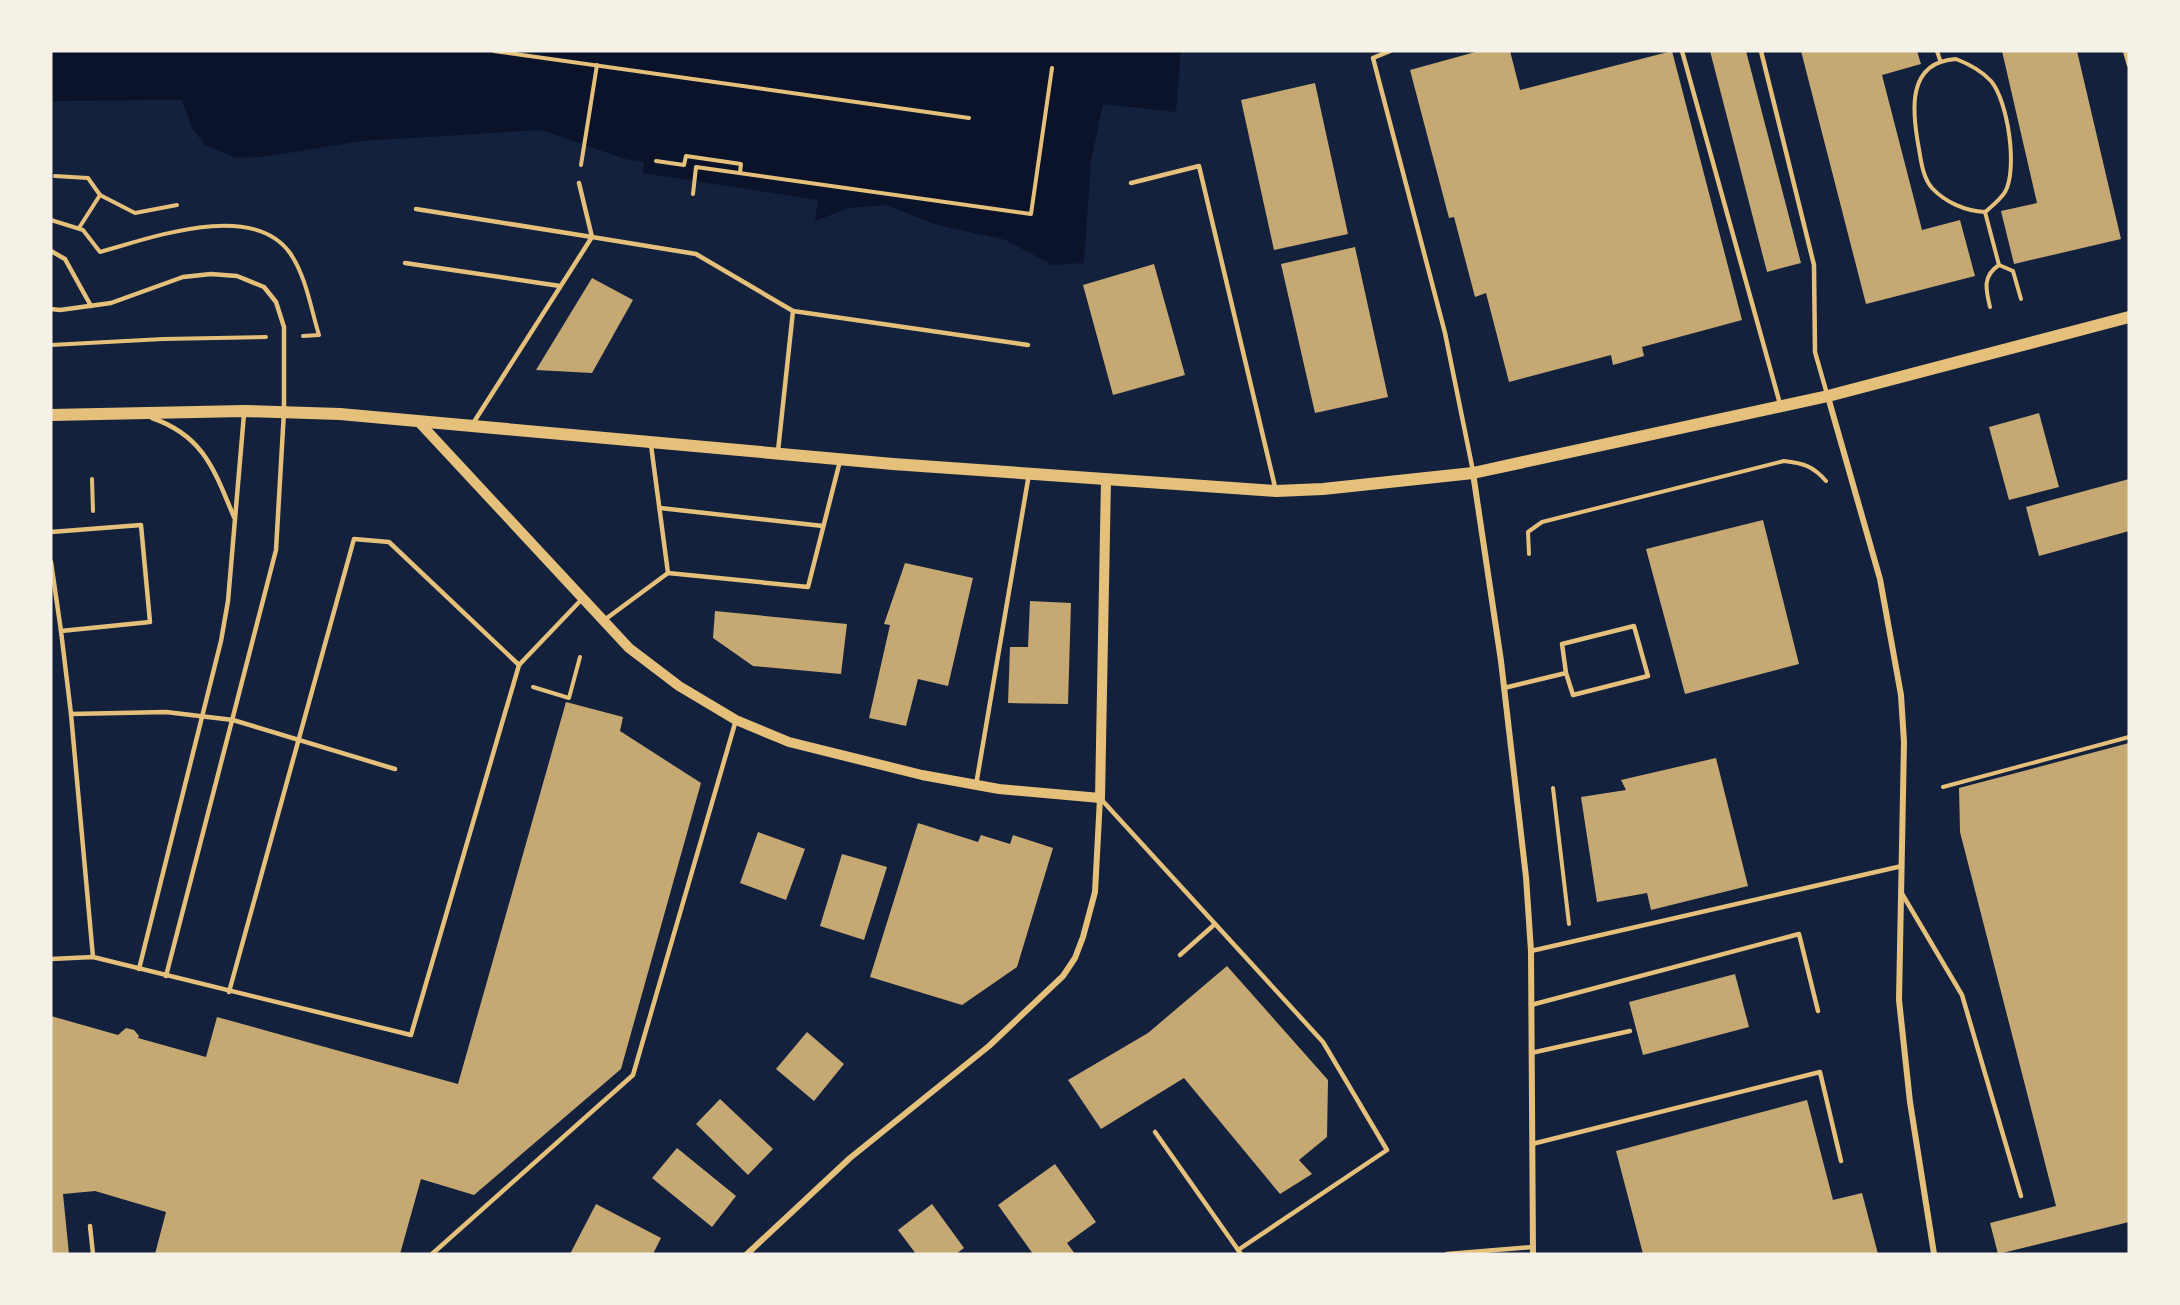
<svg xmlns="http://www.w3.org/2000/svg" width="2180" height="1305" font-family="Ubuntu,sans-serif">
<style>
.water{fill:#0b132b}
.building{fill:#c6a872}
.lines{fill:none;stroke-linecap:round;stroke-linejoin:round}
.path{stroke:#e5c07b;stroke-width:4}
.service{stroke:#e5c07b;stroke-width:4.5}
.minor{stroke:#e5c07b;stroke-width:6}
.tertiary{stroke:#e5c07b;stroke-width:10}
.secondary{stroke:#e5c07b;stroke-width:12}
</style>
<rect width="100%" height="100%" fill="#14213d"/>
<!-- water -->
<path class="water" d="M51,51H1181L1176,112L1103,104L1091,161L1084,263L1052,265L1006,240L937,225L886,205L849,208L815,221L818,200L643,173L644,162L625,159L541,130L362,141L263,157L235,158L204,144L192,128L182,100L51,101Z"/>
<!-- building -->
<g class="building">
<path d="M1479,51H1510L1520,90L1672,51L1742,320L1642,347L1644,356L1613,365L1611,355L1509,382L1486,293L1475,297L1454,217L1449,218L1410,70Z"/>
<path d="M1710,51H1746L1801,263L1767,272Z"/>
<path d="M1801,51H1917L1921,64L1882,75L1922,230L1960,220L1975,276L1866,304Z"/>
<path d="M2002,51H2077L2121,239L2014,264L2001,211L2037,203Z"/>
<path d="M1315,83L1348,234L1274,250L1241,100Z"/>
<path d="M1355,247L1388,397L1315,413L1281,264Z"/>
<path d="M1154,264L1185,375L1113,395L1083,285Z"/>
<path d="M592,278L633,300L592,373L536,370Z"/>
<path d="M2039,413L2059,487L2009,500L1989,427Z"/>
<path d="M2129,479V531L2039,556L2026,507Z"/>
<path d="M1763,520L1799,664L1685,694L1646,549Z"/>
<path d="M905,563L973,578L948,686L918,679L906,726L869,718L890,625L884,624Z"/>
<path d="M1030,601L1071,603L1068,704L1008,703L1010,647H1028Z"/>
<path d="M715,611L847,624L841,674L753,666L713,638Z"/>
<path d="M566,702L623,717L620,731L701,783L621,1069L474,1195L421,1179L400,1254H155L166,1212L95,1191L63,1194L69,1254H51V1016L118,1035L126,1028L134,1030L139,1036L138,1038L206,1057L217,1017L458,1084Z"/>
<path d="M2129,743V1222L1998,1254L1990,1223L2056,1206L1960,832L1959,788Z"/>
<path d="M1716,758L1748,886L1651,910L1647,893L1597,902L1581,797L1626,790L1621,780Z"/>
<path d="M918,823L978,842L981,835L1010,844L1013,835L1053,848L1017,967L962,1005L870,977Z"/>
<path d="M758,832L805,849L786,900L740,883Z"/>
<path d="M842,854L887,867L864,940L820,926Z"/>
<path d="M1227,966L1328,1080L1327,1137L1299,1160L1312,1174L1280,1194L1184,1078L1101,1129L1068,1080L1148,1033Z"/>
<path d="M1735,974L1749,1027L1643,1055L1629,1002Z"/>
<path d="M807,1032L844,1064L814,1101L776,1069Z"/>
<path d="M720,1099L773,1149L748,1175L696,1124Z"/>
<path d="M1807,1100L1833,1200L1862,1193L1878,1254H1643L1616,1151Z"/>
<path d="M677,1148L736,1196L712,1227L652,1178Z"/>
<path d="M1055,1164L1096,1222L1067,1243L1075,1254H1033L998,1205Z"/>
<path d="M596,1204L661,1238L653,1254H570Z"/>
<path d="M932,1204L964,1248L956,1254H916L898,1230Z"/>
</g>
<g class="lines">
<!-- path -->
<g class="path">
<path d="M494,51L969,118"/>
<path d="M1937,51L1940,60"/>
<path d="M1956,59C1969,64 1981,70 1991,81C2008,101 2018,169 2005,192C2000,200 1992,206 1985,212C1965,211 1945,202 1932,188C1923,178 1921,161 1919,149C1912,112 1906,62 1956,59Z"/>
<path d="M656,161L684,165L686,156L741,164L740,173"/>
<path d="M581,165L597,65"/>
<path d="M55,176L88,178L100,195L135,213L177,205"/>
<path d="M693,194L696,167L1031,214L1052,68"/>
<path d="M1985,212L1999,265C1982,276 1986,290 1990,307"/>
<path d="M51,220L83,230L100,252C151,238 252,200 290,253C306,276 311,309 319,335L303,336"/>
<path d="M79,228L100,195"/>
<path d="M1999,265L2013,271L2021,299"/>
<path d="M51,345L163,339L266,337"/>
<path d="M92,479L93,511"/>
<path d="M1529,554L1528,532L1542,522L1784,461C1803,463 1813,466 1826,481"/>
<path d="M533,687L569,698L580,657"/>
<path d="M1943,787L2129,737"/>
<path d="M1553,788L1569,924"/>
</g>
<!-- service -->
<g class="service">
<path d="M1390,51L1373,58L1445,333L1473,471"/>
<path d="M1682,51L1780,404"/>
<path d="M1761,51L1814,265L1815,352L1827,394"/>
<path d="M2125,51L2129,65"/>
<path d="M1131,183L1199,166L1276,491"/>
<path d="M416,209L592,237L579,183"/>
<path d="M51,251L65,259L91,306"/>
<path d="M405,263L560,286"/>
<path d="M51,309L60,310L111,303L183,277L211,274L237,276L264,287L276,302L284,327V411L276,550L166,976"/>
<path d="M152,418C204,436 214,470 234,517"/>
<path d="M472,425L592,237L696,254L793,311L1028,345"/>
<path d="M651,445L668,573"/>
<path d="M778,451L793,311"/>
<path d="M660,508L823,526"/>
<path d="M51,532L141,525L150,622L61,631L71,714L166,712L233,720L395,769"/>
<path d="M51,562L61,631"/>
<path d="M603,621L668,573L808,587L840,461"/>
<path d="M1504,688L1566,673L1573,695L1648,676L1634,626L1562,644L1566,673"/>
<path d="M71,714L93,957"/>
<path d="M976,785L1029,474"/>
<path d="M1100,798L1323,1042L1387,1150L1238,1250"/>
<path d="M1901,892L1962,995L2021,1196"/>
<path d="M1531,951L1902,866"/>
<path d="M1180,955L1215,924"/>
<path d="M51,959L93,957L411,1035L519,665L583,598"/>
<path d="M139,969L221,641L228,601L244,414"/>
<path d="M229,992L354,539L389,542L519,665"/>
<path d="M1531,1005L1799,934L1818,1011"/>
<path d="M1531,1053L1630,1031"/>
<path d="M1155,1132L1241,1254"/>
<path d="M1532,1144L1820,1072L1841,1161"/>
<path d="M90,1226L93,1254"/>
<path d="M432,1254L633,1075L736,720"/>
<path d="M1447,1254L1533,1247"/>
</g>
<!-- minor -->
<g class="minor">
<path d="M1828,397L1880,579L1901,695L1904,742L1899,1000L1910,1102L1934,1254"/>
<path d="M1473,473L1501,661L1526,877L1531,951L1533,1254"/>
<path d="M747,1254L850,1158L989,1046L1063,976L1075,958L1083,937L1095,892L1100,798"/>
</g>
<!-- tertiary -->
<path class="tertiary" d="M417,420L629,648L679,686L736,720L789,742L922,775L999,789L1100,798L1106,479"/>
<!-- secondary -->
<path class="secondary" d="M51,415L244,411L340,414L893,464L1276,491L1323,489L1473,473L1828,396L2129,317"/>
</g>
<!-- border -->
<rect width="2180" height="1305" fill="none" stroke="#f6f1e7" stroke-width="105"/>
</svg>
